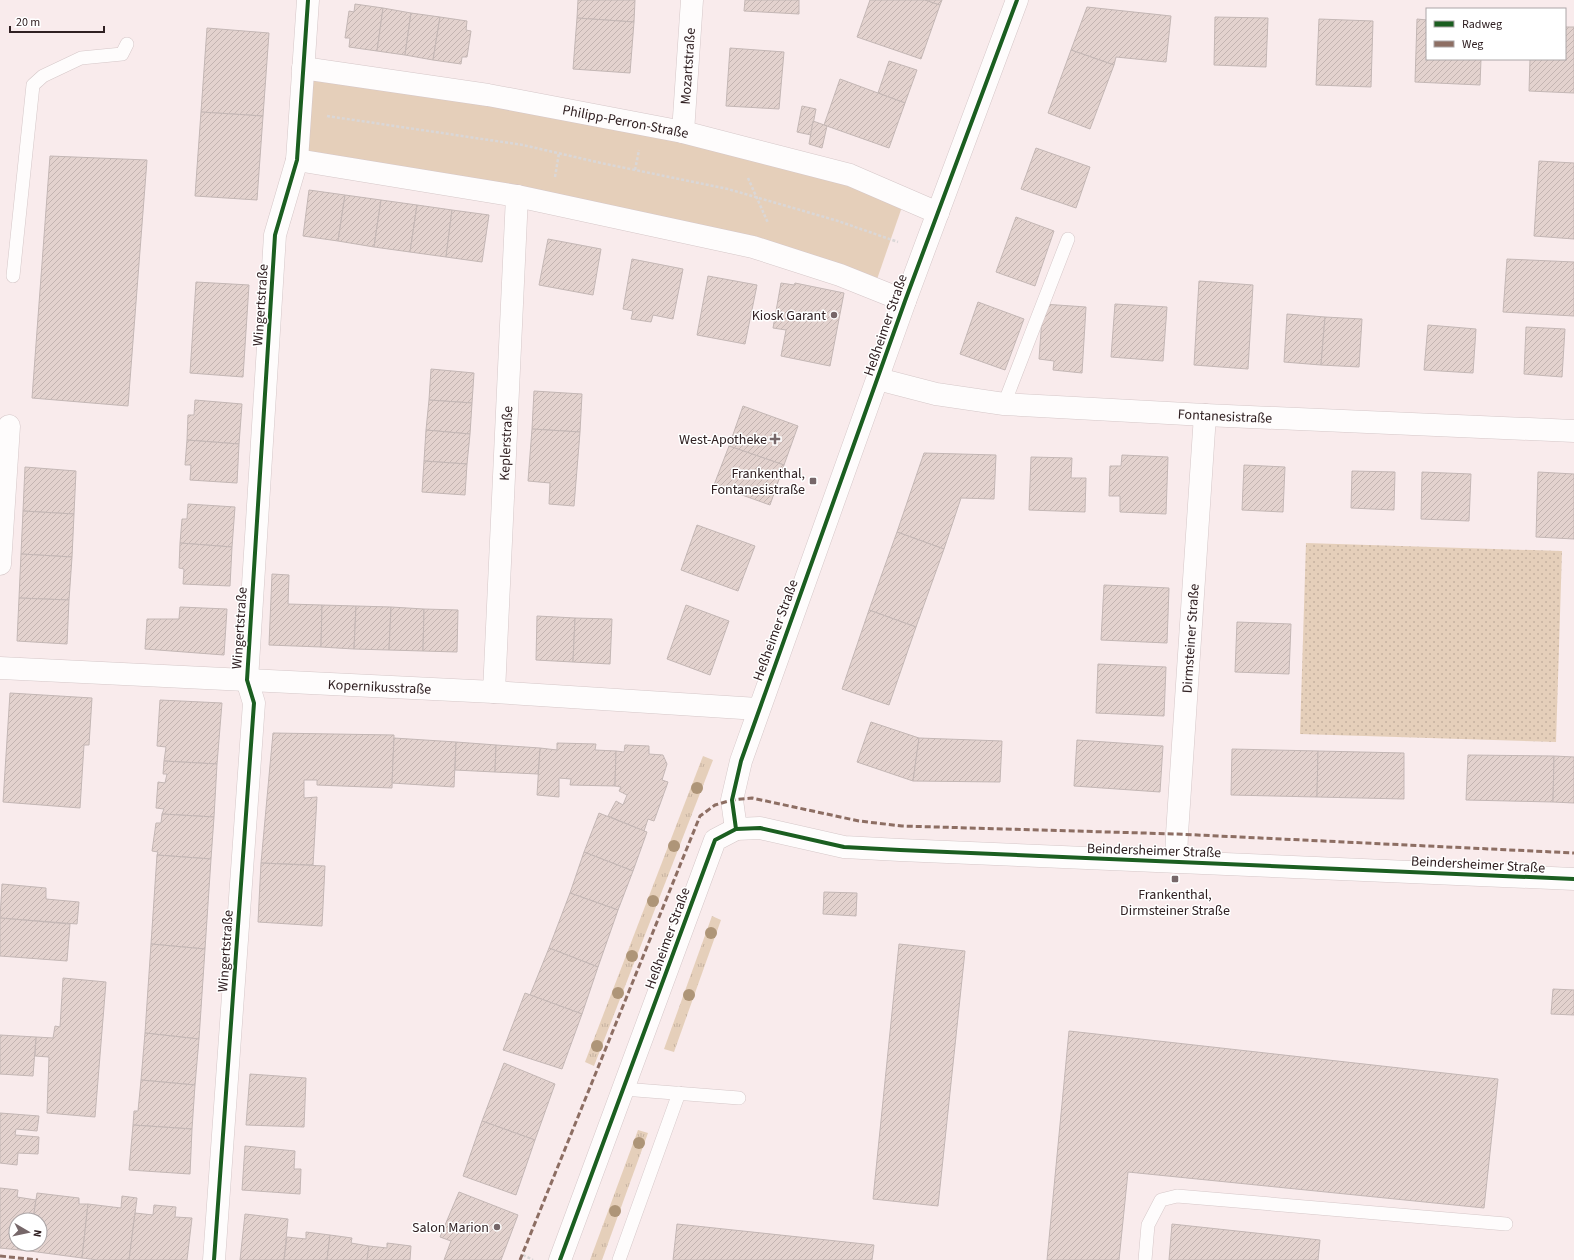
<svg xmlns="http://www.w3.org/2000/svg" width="1574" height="1260" font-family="'Source Sans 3',sans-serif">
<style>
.grass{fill:url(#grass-tufts)}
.park{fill:#e5cfba}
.garden{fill:url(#garden-dots)}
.building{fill:url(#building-hatch);stroke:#c4b7b5}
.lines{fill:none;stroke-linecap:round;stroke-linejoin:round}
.lane-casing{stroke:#d5c7c8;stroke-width:14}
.street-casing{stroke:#d5c7c8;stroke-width:23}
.secondary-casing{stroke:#d5c7c8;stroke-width:23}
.path{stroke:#dad7d7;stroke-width:2.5;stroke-dasharray:3 2;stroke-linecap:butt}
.lane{stroke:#fefcfc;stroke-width:13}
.street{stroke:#fefcfc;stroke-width:22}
.secondary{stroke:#fefcfc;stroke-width:22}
.quiet{stroke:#8d6e63;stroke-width:3;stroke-dasharray:6 3;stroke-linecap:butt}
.cycleway-casing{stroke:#fff;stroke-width:6}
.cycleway{stroke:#1b5e20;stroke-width:4}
.tree{fill:#ae9578}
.poi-dot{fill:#766769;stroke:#fff;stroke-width:1.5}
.labels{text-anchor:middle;stroke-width:3;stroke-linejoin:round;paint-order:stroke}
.street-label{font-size:14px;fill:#302022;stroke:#fff}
.poi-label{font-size:14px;fill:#302022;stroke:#fff;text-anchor:end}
</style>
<defs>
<pattern id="grass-tufts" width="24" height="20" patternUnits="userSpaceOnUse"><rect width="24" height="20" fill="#e5cfba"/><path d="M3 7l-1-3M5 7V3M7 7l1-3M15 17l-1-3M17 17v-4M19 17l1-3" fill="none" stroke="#c5b1a0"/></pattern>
<pattern id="garden-dots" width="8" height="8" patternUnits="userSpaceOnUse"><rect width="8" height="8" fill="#e5cfba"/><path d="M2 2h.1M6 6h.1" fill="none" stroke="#c5b1a0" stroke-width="1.8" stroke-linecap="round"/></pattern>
<pattern id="building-hatch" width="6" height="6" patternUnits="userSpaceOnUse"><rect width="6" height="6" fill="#e3d2ce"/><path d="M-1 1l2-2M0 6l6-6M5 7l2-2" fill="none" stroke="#c3b4b1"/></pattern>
</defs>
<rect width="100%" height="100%" fill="#f9ebec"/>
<!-- grass -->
<g class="grass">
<path d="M703,756L713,760L594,1066L585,1062Z"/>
<path d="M712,916L721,920L674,1052L664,1049Z"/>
<path d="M638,1130L648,1133L602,1260H590Z"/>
</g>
<!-- park -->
<path class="park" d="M313,77L486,102L672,138L849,183L903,204L875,285L306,155Z"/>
<!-- garden -->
<path class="garden" d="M1306,543L1562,551L1556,742L1300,734Z"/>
<!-- building -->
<g class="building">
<path d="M578,0H635L634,22L577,18Z"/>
<path d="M745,0H799V14L744,11Z"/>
<path d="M870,0H925L940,5L921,59L857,37Z"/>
<path d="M925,0H942L940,5Z"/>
<path d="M355,4L383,8L377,51L349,47L350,38H345L349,11L354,12Z"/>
<path d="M1087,7L1171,16L1166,62L1116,57L1114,65L1071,50Z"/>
<path d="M383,8L411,13L405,55L377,51Z"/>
<path d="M411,13L440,17L433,60L405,55Z"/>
<path d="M440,17L467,21L466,30L471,31L467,57H462L461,64L433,60Z"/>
<path d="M1215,17L1268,18L1266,67L1214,65Z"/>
<path d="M577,18L634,22L630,73L573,69Z"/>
<path d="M1319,19L1373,21L1371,87L1316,85Z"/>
<path d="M1417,19L1427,20V59H1481L1480,85L1415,82Z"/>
<path d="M1565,27H1574V93L1529,91L1530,59H1565Z"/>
<path d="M207,28L269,33L263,116L201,112Z"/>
<path d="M730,48L784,52L779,109L726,106Z"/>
<path d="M1071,50L1114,65L1090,129L1048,113Z"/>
<path d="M889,61L917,70L905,103L878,93Z"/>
<path d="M840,79L905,103L889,148L824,125Z"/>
<path d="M802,106L816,109L811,135L797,132Z"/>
<path d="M201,112L263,116L257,200L195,196Z"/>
<path d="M813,121L827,126L822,148L809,144Z"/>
<path d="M1036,148L1090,167L1076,208L1021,189Z"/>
<path d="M50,156L147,160L128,406L32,398Z"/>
<path d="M1539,161L1574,163V239L1534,236Z"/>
<path d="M309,190L345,195L338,241L303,236Z"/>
<path d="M345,195L381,200L374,247L338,241Z"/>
<path d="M381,200L417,205L410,252L374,247Z"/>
<path d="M417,205L452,210L446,257L410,252Z"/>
<path d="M452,210L489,215L482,262L446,257Z"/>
<path d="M1016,217L1054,231L1035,286L996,272Z"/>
<path d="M548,239L601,249L593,295L539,285Z"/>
<path d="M632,259L683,269L673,319L653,315L651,322L631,319L633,311L623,309Z"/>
<path d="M1507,259L1574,262V316L1503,312Z"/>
<path d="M708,276L757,285L745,344L697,335Z"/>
<path d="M1199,281L1253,285L1248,369L1194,365Z"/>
<path d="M196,282L249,285L243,377L190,373Z"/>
<path d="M781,283L794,285L795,283L844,293L830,366L781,356L786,330L773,328Z"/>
<path d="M978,302L1024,319L1005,370L960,354Z"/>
<path d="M1043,304L1086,307L1082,373L1053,370L1054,361L1039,359Z"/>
<path d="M1115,304L1167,307L1163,361L1111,357Z"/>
<path d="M1287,314L1325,317L1321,365L1284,362Z"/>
<path d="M1325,317L1362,319L1359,367L1321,365Z"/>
<path d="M1428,325L1476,329L1473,373L1424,370Z"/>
<path d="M1526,327L1565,329L1562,377L1524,374Z"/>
<path d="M431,369L474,373L472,403L429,400Z"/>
<path d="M534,391L582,394L580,432L532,429Z"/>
<path d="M195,400L242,404L239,444L187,440L188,415H194Z"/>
<path d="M429,400L472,403L470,434L426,430Z"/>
<path d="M743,406L798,426L784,465L729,446Z"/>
<path d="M532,429L580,432L574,506L549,504L550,483L528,481Z"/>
<path d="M426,430L470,434L467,464L424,461Z"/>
<path d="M187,440L239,444L237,483L190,480L191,465H185Z"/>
<path d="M729,446L784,465L770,505L714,485Z"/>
<path d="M924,453L996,455L994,499L961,498L944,549L897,532Z"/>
<path d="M1122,455L1168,457L1166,514L1120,512V496H1109L1110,466H1121Z"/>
<path d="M1031,457L1072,458L1071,478H1086L1085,512L1029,510Z"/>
<path d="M424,461L467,464L465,495L422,492Z"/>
<path d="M1244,465L1285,467L1283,512L1242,510Z"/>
<path d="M25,467L76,471L74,514L23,511Z"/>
<path d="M1352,471L1395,472L1394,510L1351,508Z"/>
<path d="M1422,472L1471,474L1469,521L1421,519Z"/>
<path d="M1538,472L1574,474V539L1536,537Z"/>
<path d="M188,504L235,507L232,547L180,543L182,519H187Z"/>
<path d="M23,511L74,514L72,557L21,554Z"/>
<path d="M697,525L755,546L738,591L681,570Z"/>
<path d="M897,532L944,549L916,627L869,610Z"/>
<path d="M180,543L232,547L230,586L183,584L184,569L179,568Z"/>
<path d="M21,554L72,557L69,600L19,598Z"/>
<path d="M272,574L289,575L288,604L322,605L321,647L269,645Z"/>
<path d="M1104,585L1169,588L1167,643L1101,640Z"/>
<path d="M19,598L69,600L67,644L17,641Z"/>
<path d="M322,605L356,606L354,649L321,647Z"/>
<path d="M686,605L729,621L710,675L667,659Z"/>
<path d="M356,606L391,607L389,650L354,649Z"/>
<path d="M180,607L227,609L224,655L145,649L147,619H179Z"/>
<path d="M391,607L424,609L423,651L389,650Z"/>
<path d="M424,609L458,610L457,652L423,651Z"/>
<path d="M869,610L916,627L889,705L842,689Z"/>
<path d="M537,616L575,618L573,662L536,660Z"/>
<path d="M575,618L612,619L610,664L573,662Z"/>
<path d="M1237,622L1291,624L1289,674L1235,672Z"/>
<path d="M1098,664L1166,667L1164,716L1096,713Z"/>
<path d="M10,693L92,698L89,745H84L80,808L3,802Z"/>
<path d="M160,700L222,703L217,764L164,761L166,747L157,746Z"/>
<path d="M871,722L919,738L913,781L857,762Z"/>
<path d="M273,733L394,735L392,788L317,785V780H304V798L317,797L313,865L261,863Z"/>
<path d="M394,738L456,742L454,787L392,783Z"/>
<path d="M919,738L1002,741L1000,782L913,781Z"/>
<path d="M1077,740L1163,746L1160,792L1074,786Z"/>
<path d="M456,742L496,745L495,772L455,770Z"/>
<path d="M557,743L596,744L595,750L616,751L615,786L570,785L571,779L559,778V797L537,795L540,748L557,750Z"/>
<path d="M496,745L540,748L538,774L495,772Z"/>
<path d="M625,745L649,746V754L663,755L667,764L662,780L668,782L654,821L648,819L644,831L608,816L616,801L623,805L627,795L619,791L621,787L615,786L616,751L624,752Z"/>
<path d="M1232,749L1318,751L1317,797L1231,795Z"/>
<path d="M1318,751L1404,753V799L1317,797Z"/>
<path d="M1468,755L1554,756L1553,802L1466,800Z"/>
<path d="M1554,756L1574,757V803L1553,802Z"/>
<path d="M164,761L217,764L214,817L162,814L164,809L156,808L158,782L165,783L167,774H163Z"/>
<path d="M599,813L647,832L633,871L584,852Z"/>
<path d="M162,814L214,817L211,859L157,855L158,852L152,851L156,823H161Z"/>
<path d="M584,852L633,871L618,910L570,893Z"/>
<path d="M157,855L211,859L205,949L151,944Z"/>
<path d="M261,863L325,866L322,926L258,922Z"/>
<path d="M2,884L46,888V899L79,902L77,924L0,918Z"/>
<path d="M824,892L857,893L856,916L823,914Z"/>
<path d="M570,893L618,910L598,967L549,948Z"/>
<path d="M0,918L70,924L67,961L0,956Z"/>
<path d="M151,944L205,949L199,1039L145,1033Z"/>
<path d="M899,944L965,951L938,1206L873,1199Z"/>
<path d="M549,948L598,967L582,1014L530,995Z"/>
<path d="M63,978L106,982L95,1117L47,1113L49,1057L35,1056L36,1037L53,1038L55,1026L60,1027Z"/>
<path d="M1553,989L1574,990V1015L1551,1014Z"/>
<path d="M525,993L582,1014L562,1069L503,1050Z"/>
<path d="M1069,1031L1498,1079L1484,1208L1128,1172L1119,1260H1047Z"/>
<path d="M145,1033L199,1039L195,1085L141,1080Z"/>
<path d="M0,1035L36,1037L33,1076L0,1074Z"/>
<path d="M504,1063L555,1084L535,1140L482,1121Z"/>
<path d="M250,1074L306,1078L304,1127L246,1125Z"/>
<path d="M141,1080L195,1085L192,1129L133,1125L134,1111H138Z"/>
<path d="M0,1113L39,1116L37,1131L16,1129L15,1135L39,1137L38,1154L18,1153L17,1165L0,1163Z"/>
<path d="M482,1121L535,1140L516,1195L463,1176Z"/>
<path d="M133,1125L192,1129L190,1174L129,1170Z"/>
<path d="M245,1146L295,1151L294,1169H301L300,1194L242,1190Z"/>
<path d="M0,1188L18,1190L17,1197L36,1200L33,1220H16V1244H31L30,1251L0,1248Z"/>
<path d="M459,1192L518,1215L501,1260H444L451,1241L440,1237Z"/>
<path d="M37,1193L79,1198V1204H88L82,1258L30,1251L31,1244H40V1220H33Z"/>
<path d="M122,1196L137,1198L129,1260H98L82,1258L88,1204L121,1208Z"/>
<path d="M154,1205L176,1207L175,1217L192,1218L187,1260H129L135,1213L153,1215Z"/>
<path d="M245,1214L288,1219L284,1260H240Z"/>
<path d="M677,1224L874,1245L872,1260H673Z"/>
<path d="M1172,1224L1320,1240L1318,1260H1169Z"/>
<path d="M306,1232L330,1235L327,1260H284L287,1237L306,1239Z"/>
<path d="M330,1235L352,1238L351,1243L369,1246L367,1260H327Z"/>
<path d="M387,1243L411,1246L410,1260H367L369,1246L387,1248Z"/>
</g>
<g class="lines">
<!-- lane casing -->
<g class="lane-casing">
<g id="lane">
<path d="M13,276L33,85L43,76L81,58L122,54L127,44"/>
<path d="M1004,404L1068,239"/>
<path d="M623,1089L739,1098"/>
<path d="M619,1260L679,1093"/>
<path d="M1145,1260L1148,1225L1161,1200L1177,1196L1506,1224"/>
</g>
</g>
<!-- street casing -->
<g class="street-casing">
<g id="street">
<path id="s1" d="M303,68L488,95L683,132L850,175L938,213"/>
<path id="s2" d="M683,132L692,0"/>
<path d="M297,160L517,196L753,247L840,275L905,301"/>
<path id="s3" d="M878,379L936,394L1004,404L1205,415L1574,431"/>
<path d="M0,564L9,426"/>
<path id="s4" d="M0,668L494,692L758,709"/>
<path id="s5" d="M494,692L517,196"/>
<path d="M736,829L732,800L741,761L905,301L1017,0"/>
<path id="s6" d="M1176,862L1177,834L1205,415"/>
<path d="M214,1260L254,703L247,680L275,235L297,160L308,0"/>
</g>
</g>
<!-- secondary casing -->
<g class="secondary-casing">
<path id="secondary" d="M560,1260L715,840L736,829L760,828L844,847L900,850L1574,879"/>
</g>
<!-- path -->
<g class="path">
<path d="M327,116L523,145L601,163L728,189L838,221L898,242"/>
<path d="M635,170L639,150"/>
<path d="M555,177L559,153"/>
<path d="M748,178L768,223"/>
<path d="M523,1255L533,1260"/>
</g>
<!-- lane -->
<use href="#lane" class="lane"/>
<!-- street -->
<use href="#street" class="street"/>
<!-- secondary -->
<use href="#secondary" class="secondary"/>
<!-- quiet -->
<g class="quiet">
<path d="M0,1256L38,1260"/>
<path d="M520,1260L700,816L715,805L732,800L752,798L859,821L902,826L1177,834L1574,853"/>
</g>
<!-- cycleway casing -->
<g class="cycleway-casing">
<g id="cycleway">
<path d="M736,829L732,800L741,761L905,301L1017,0"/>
<path d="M214,1260L254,703L247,680L275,235L297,160L308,0"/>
<path d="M560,1260L715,840L736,829L760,828L844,847L900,850L1574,879"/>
</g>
</g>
<!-- cycleway -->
<use href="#cycleway" class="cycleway"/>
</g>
<!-- trees -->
<g class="tree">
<circle cx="697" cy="788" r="6"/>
<circle cx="674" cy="846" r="6"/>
<circle cx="653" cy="901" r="6"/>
<circle cx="711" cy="933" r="6"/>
<circle cx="632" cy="956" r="6"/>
<circle cx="618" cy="993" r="6"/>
<circle cx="689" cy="995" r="6"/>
<circle cx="597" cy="1046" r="6"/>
<circle cx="639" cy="1143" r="6"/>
<circle cx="615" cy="1211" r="6"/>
</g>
<!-- markers -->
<g class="poi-dot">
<circle cx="834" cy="315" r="4"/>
<path d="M773 433h4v4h4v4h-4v4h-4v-4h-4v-4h4z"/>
<rect x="809" y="477" width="8" height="8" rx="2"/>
<rect x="1171" y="875" width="8" height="8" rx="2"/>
<circle cx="497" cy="1227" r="4"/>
</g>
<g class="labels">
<!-- street labels -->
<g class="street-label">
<text dy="5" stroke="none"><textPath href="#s2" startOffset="66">Mozartstraße</textPath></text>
<text dy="5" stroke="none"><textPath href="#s1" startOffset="327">Philipp-Perron-Straße</textPath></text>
<text transform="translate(260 305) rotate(-86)" y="5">Wingertstraße</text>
<text transform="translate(885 325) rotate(-71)" y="5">Heßheimer Straße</text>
<text dy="5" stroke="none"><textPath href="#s3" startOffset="350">Fontanesistraße</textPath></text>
<text dy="5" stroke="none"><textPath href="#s5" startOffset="249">Keplerstraße</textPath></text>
<text transform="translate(239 628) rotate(-86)" y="5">Wingertstraße</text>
<text transform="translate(775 630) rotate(-70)" y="5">Heßheimer Straße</text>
<text dy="5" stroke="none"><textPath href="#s6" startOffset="224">Dirmsteiner Straße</textPath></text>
<text dy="5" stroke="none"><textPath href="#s4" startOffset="380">Kopernikusstraße</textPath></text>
<text transform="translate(1154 850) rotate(2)" y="5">Beindersheimer Straße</text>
<text transform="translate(1478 864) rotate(3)" y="5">Beindersheimer Straße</text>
<text transform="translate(667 938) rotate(-70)" y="5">Heßheimer Straße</text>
<text transform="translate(225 951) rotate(-86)" y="5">Wingertstraße</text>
</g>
<!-- poi labels -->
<g class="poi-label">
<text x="826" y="320">Kiosk Garant</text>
<text x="767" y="444">West-Apotheke</text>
<text x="805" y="478">Frankenthal,<tspan x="805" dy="16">Fontanesistraße</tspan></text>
<text x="1175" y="899" text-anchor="middle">Frankenthal,<tspan x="1175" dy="16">Dirmsteiner Straße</tspan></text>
<text x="489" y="1232">Salon Marion</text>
</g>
</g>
<!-- legend -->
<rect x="1426" y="8" width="140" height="52" fill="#ffffff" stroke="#aca6a7"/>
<rect x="1434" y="21" width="20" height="6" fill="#1b5e20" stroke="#aca6a7"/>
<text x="1462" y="28" font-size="12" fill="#302022">Radweg</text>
<rect x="1434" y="41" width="20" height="6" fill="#8d6e63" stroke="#aca6a7"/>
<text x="1462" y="48" font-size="12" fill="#302022">Weg</text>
<!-- north arrow -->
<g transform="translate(28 1232) rotate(99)"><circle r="19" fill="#ffffff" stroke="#aca6a7"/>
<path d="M0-3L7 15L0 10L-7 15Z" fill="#766769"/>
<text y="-6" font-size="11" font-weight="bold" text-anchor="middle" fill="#302022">N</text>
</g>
<!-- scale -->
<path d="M10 26v6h94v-6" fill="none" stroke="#302022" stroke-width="2"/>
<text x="16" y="26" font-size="12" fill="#302022" stroke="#ffffff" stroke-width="3" paint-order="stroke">20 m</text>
</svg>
